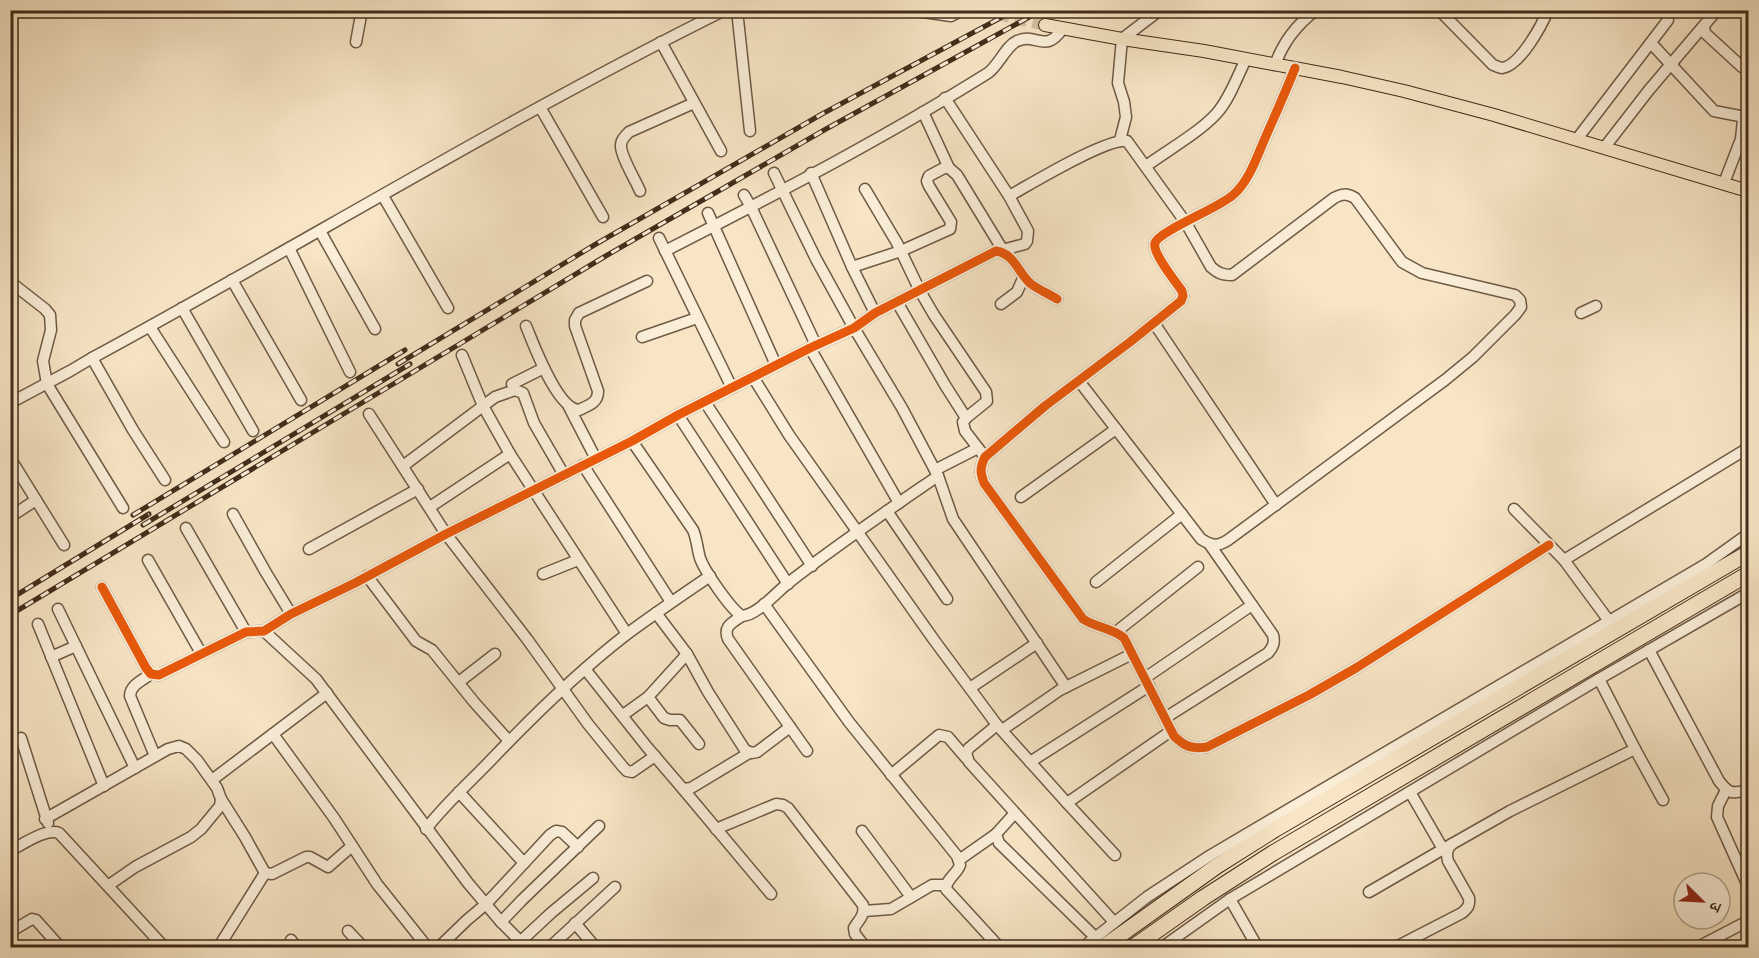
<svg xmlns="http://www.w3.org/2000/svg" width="1759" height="958" font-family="Vollkorn,'Noto Serif Devanagari',serif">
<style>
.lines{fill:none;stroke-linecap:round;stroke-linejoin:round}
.major-tunnel{stroke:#d3c0a3;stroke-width:12;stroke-dasharray:12 6;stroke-linecap:butt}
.minor-casing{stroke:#6f5a45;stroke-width:13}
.major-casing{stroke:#422c1a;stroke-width:14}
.highway-casing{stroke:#422c1a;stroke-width:17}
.minor{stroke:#faeed9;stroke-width:10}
.major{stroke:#f7e5c5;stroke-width:12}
.highway{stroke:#f7e5c5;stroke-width:15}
.rail-casing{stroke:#422c1a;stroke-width:5}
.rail{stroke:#faeed9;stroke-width:3;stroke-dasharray:9;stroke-linecap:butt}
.cycleway-casing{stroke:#faeed9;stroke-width:13}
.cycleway{stroke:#e8590c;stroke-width:9}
</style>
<rect width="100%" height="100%" fill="#f7e5c5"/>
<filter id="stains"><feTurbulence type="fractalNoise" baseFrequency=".00333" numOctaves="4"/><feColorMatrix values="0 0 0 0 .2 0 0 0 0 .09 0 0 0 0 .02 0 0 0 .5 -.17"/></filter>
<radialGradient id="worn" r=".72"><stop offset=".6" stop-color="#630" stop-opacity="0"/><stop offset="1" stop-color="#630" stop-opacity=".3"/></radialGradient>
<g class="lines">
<!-- major-tunnel -->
<path class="major-tunnel" d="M980,10L1045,25"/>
<!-- minor casing -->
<g class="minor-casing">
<g id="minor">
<path d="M737,10L750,131"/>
<path d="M909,10L951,16L962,10"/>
<path d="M1439,10L1493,65C1497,66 1499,68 1502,68C1520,66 1542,25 1548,10"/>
<path d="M1704,26L1705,33L1742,67L1748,64"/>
<path d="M356,42L362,10"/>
<path d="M661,42L721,151"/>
<path d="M1651,43L1714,111L1745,117"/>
<path d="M1275,65C1283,42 1296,25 1316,10"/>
<path d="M1295,68C1286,91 1276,113 1266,136C1257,156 1250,180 1233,195C1219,208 1159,231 1155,243C1152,253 1176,282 1182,291L1183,296L1181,301L1130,342L1045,406L985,457C980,467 980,473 984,483L1083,619C1097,628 1112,628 1124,638L1174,736C1185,747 1192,749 1207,747L1309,695L1356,668L1549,545"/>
<path d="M945,98L1009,196L1028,231L1027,241L1025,244L1002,250"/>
<path d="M540,107L603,217"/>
<path d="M923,112L949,168"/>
<path d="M1577,139L1668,20"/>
<path d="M1120,140L1126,117L1124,102L1118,83L1122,39L1160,10"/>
<path d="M1604,148L1649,90L1717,10"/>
<path d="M1146,166C1168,150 1200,132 1217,113C1230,98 1237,77 1246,59"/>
<path d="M774,173L816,259L854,328L902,408L938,476L953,519L1066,687"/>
<path d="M811,173L852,267L875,313"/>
<path d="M1724,183L1741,139L1743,120L1748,115"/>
<path d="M865,189L897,243L920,291L934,315L986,392L987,401L966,418L963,422L965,431L985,457"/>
<path d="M640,191C636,181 620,155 621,145C621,140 625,136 629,132L694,103"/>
<path d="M744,195L751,207L816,345"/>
<path d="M383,196L448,308"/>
<path d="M1009,196C1031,184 1106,138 1127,141L1186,223L1211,267C1218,273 1222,275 1232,275L1334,198C1342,194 1346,193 1355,198L1402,262L1422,273L1515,295L1520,300L1521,307L1515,315L1473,357L1445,380L1228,540C1217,547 1212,546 1201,539L1079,381"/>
<path d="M708,213L776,365"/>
<path d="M320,231L375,329"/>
<path d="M659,238L732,388"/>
<path d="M289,248L350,372"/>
<path d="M665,251C775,195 884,138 988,73C999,65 1006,46 1017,41C1037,32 1045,55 1063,28"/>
<path d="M852,267L901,251L950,229L951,222L929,186L927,181L929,176L944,168H949L957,175L1004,252"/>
<path d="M232,280L301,400"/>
<path d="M13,284L45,309L50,315L51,330L43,361L47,384L123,508"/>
<path d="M897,302L945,385L966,418"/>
<path d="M1001,304L1017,292L1024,276"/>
<path d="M182,308L253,431"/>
<path d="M1581,313L1596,306"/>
<path d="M1154,323L1276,505"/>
<path d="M526,326C534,345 557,409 579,410C589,405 598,403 598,391L575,326V320L579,313L647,281"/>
<path d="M150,327L224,442"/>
<path d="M642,337L697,318"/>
<path d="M810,348L899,503"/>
<path d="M462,355L483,406L510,454L627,634"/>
<path d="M92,358L133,430L165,480"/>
<path d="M753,377L789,435L934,640L997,725L1067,803L1115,855"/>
<path d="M512,384L544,368"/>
<path d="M705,402L812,566"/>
<path d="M10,403L70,371L92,358C304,243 509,117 725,10"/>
<path d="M569,407L596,459"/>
<path d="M369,414L446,534L527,639L588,724L623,767L627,771L632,772L655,756"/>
<path d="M678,415L788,584"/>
<path d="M632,441L693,530C697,539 697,548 700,558C704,570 731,610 742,616C757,615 775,594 787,584C835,546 887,511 938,476"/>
<path d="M10,458L64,545"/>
<path d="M583,465L671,602"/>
<path d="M403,466L495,397L515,390L523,393L534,423L564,475"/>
<path d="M935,470L978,448"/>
<path d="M1021,497L1116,429"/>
<path d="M430,507L510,454"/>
<path d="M1514,509L1564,560L1609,621"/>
<path d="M887,511L947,599"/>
<path d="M233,514L265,571L291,614"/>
<path d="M10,517L36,500"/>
<path d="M186,528L246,632"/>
<path d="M309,549L418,489"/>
<path d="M148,560L201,653"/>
<path d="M1564,560L1748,448"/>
<path d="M10,572L11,573"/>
<path d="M543,574L578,560"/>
<path d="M367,576L416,641L432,650L474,702L509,741"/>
<path d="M1096,582L1182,514"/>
<path d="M102,587L146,668L151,674L159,675L246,632L264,631L291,614L355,583L446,534L632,441L678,415L810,348L854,328L875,313L996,251C1015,254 1018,273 1031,284C1039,290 1049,294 1057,299"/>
<path d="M764,604L849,722L957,856L960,865C957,874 946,879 946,889L1000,948"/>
<path d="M58,609L135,768"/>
<path d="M656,613L687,654L708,692L745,750L752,753L757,752L790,727"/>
<path d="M742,616C732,623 723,626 728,639L807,751"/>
<path d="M38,624L104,786"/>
<path d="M264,631L316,679L468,883L501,922L527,948"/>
<path d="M1116,632L1198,567"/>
<path d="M1649,650L1719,781C1729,794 1732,794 1748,790"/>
<path d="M51,657L76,646"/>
<path d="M585,669L647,747L683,789L691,788L749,753"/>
<path d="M151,674C143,680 130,685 130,696L155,756"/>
<path d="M1145,678L1252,605"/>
<path d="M1599,679L1635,749L1663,800"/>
<path d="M459,682L495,654"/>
<path d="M970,688L1037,643"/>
<path d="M648,697L664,718L670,720H680L699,744"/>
<path d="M623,715L648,697L687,654"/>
<path d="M1165,718L1268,653C1273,647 1275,643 1273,635L1210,545"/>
<path d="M997,725L969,748L966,753L969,762L1114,922"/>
<path d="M1002,730L1060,690L1132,654"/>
<path d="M273,734L334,818L377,884L428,948"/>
<path d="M21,738L48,823"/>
<path d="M1030,762L1149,686"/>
<path d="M891,775L939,735L948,737L966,758"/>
<path d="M212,780L327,693"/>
<path d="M683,789L771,894"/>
<path d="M1726,790L1718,806L1717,817L1748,886"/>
<path d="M459,792L524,863"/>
<path d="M1410,792L1443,849"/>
<path d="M221,799L245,837L265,873L272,874L306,857H310L328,867L352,846"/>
<path d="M1067,803L1171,731"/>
<path d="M1014,814L996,834L999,843L1095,937"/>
<path d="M45,819L168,749L179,746L186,749L197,760L217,788L221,799L220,806L201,829L191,837L135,867L109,885"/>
<path d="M426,829C446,803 470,782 492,759C534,715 579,671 627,634C654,614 682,595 710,576"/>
<path d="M716,829L776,804L783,805L788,808L863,905C865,916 859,919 854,928L855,934L866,948"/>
<path d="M862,831L911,897"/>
<path d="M10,851C23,844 46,828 59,833L165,948"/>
<path d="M959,860L996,834"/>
<path d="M1369,892L1452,844"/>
<path d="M1230,899L1258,948"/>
<path d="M864,911L891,909L932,885H945"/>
<path d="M501,922L522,900L599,826"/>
<path d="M575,923L596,948"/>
<path d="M348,931L364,948"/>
<path d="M10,932L32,919L36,920L61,948"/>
<path d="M291,940L297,948"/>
<path d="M521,941L551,913L593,878"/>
<path d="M218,948L265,873"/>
<path d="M438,948L467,920L486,904L550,835L556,831L562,832L578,847"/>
<path d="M549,948L615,887"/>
<path d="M1082,948L1147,897L1211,855L1706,564L1748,534"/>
<path d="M1161,948L1230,899L1599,679L1748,593"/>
<path d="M1394,948L1462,913C1468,908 1470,905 1469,898L1448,861C1446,853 1447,849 1452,844L1510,811L1635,749"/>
<path d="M1696,948L1748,921"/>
</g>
</g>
<!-- major casing -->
<g class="major-casing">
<path id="major" d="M1045,25L1122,39L1204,51L1342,77L1404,91L1494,115L1748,191"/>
</g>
<!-- highway casing -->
<g class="highway-casing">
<g id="highway">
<path d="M1102,948L1217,866L1274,830L1748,553"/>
<path d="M1132,948L1203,898L1273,853L1748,574"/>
</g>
</g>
<!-- minor -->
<use href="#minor" class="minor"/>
<!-- major -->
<use href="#major" class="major"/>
<!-- highway -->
<use href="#highway" class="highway"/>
<!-- rail casing -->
<g class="rail-casing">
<g id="rail">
<path d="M398,364L596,244L822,114L1015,10"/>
<path d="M133,515L405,350"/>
<path d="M143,525L410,364"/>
<path d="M10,599L149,514"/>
<path d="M10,615L604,257L826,129L1042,10"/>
</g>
</g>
<!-- rail -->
<use href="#rail" class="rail"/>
<!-- cycleway casing -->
<g class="cycleway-casing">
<g id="cycleway">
<path d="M1295,68C1286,91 1276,113 1266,136C1257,156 1250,180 1233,195C1219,208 1159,231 1155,243C1152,253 1176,282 1182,291L1183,296L1181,301L1130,342L1045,406L985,457C980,467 980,473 984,483L1083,619C1097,628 1112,628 1124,638L1174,736C1185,747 1192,749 1207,747L1309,695L1356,668L1549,545"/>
<path d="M102,587L146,668L151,674L159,675L246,632L264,631L291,614L355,583L446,534L632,441L678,415L810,348L854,328L875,313L996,251C1015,254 1018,273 1031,284C1039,290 1049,294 1057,299"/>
</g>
</g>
<!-- cycleway -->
<use href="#cycleway" class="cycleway"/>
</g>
<!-- margin -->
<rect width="1759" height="958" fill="none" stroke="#f7e5c5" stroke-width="36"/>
<rect x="12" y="12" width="1735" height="934" fill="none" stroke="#422c1a" stroke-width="3"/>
<rect x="18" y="18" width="1723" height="922" fill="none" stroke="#422c1a" stroke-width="1.5"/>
<!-- north arrow -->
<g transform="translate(1702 901) rotate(114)"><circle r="28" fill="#faeed9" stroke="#b0a08d" stroke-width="1.5"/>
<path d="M0-4.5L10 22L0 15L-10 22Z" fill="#8f2418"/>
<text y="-9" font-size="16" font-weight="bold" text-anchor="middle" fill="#422c1a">उ</text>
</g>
<rect width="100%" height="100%" filter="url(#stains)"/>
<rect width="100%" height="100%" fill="url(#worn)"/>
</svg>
